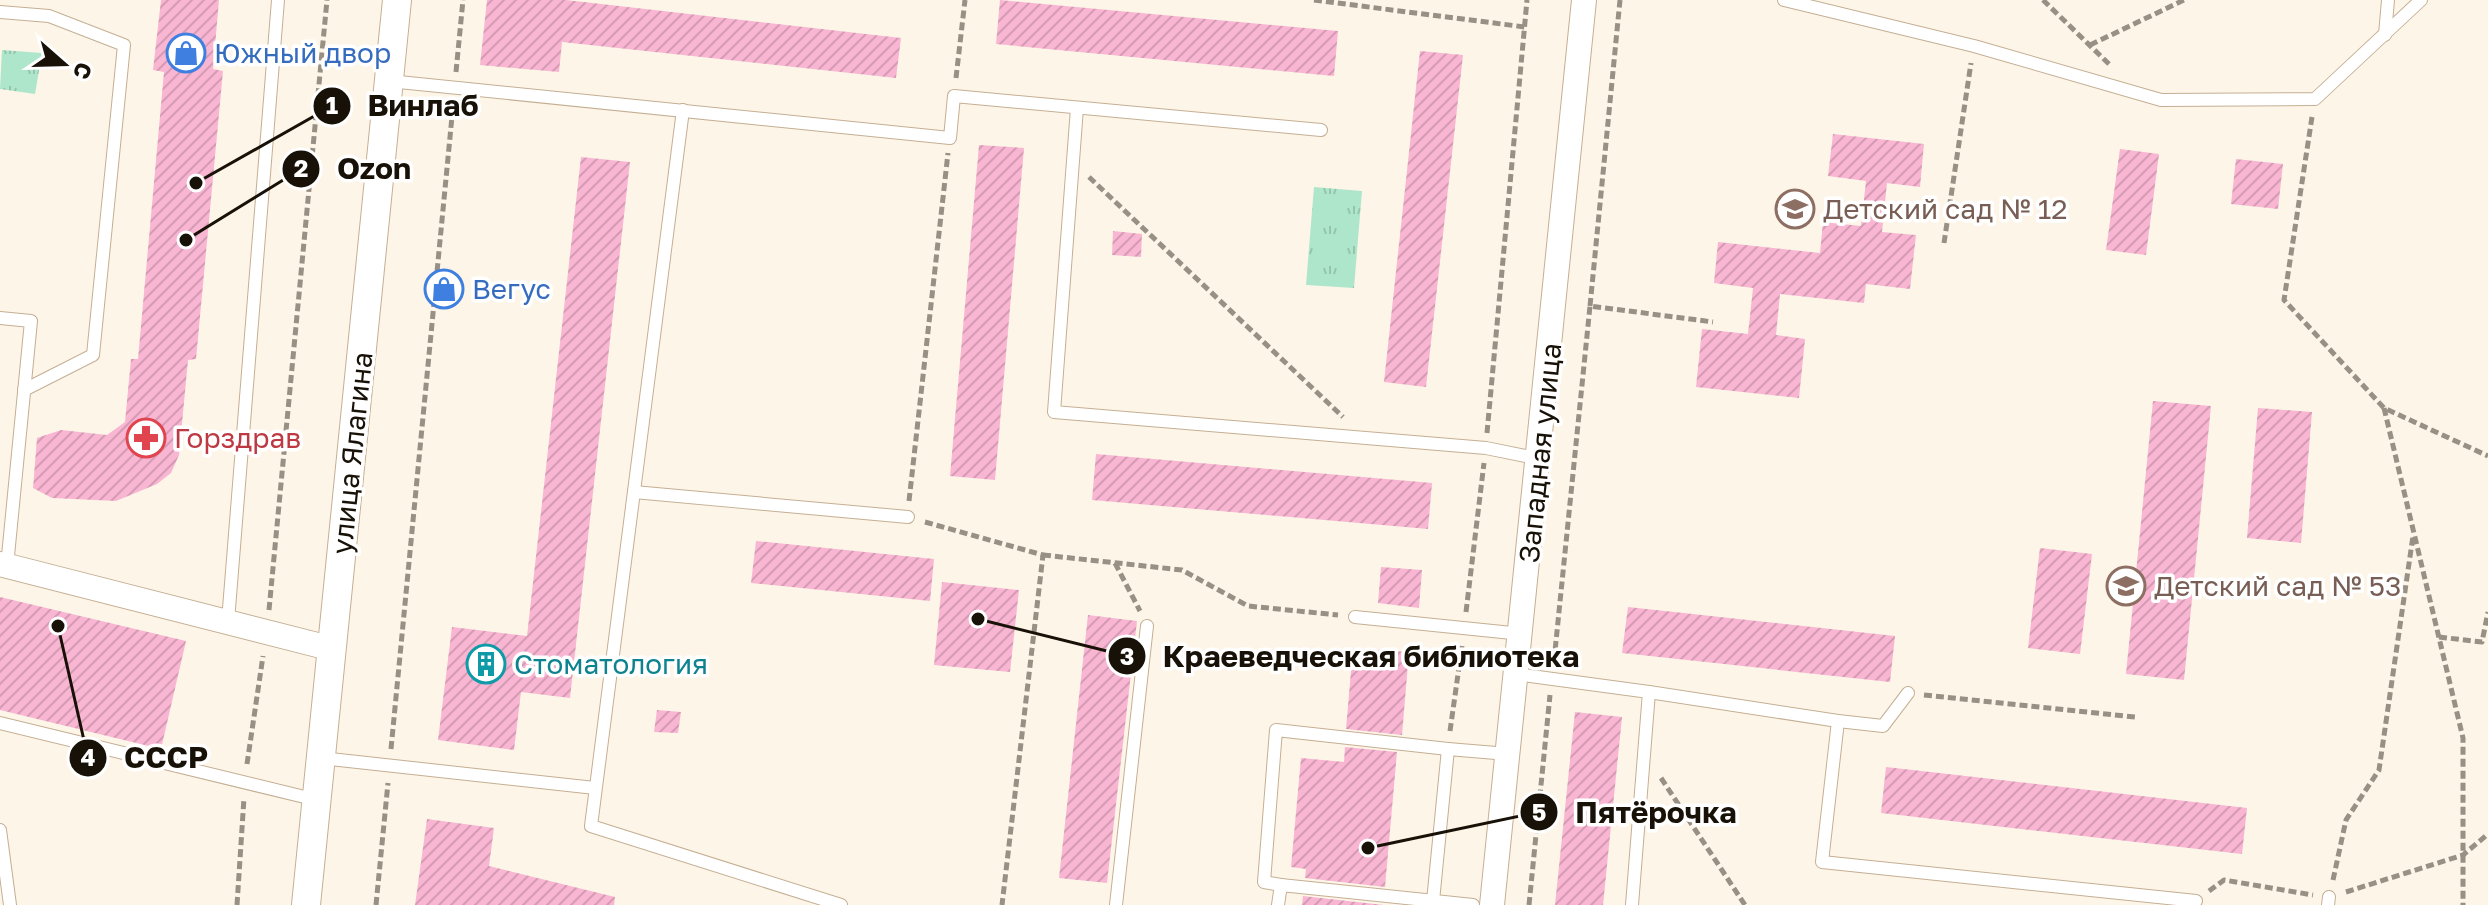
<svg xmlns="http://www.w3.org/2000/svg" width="2488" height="905" font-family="'Golos Text',sans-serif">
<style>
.grass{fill:url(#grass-tufts)}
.building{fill:url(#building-hatch)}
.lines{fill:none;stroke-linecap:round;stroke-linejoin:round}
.service-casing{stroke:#c4af93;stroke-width:14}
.minor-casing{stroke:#c4af93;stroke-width:26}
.tertiary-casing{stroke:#c4af93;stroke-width:30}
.path{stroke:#989085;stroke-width:5;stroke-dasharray:8 4;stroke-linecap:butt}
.service{stroke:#fff;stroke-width:12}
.minor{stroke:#fff;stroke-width:24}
.tertiary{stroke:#fff;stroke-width:28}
.labels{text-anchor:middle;stroke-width:7;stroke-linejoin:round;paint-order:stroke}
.shop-label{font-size:28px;fill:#366cbe;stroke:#fff;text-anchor:start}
.education-label{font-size:28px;fill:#785e54;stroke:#fff;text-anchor:start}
.health-label{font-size:28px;fill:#be3a42;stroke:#fff;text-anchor:start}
.street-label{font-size:28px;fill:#181107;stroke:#fff}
.culture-label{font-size:28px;fill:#0d838f;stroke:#fff;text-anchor:start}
.leader{fill:none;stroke:#181107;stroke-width:3}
.callout-dot{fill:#181107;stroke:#fff;stroke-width:3}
.mark-label{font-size:24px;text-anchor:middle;font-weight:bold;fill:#fff}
.callout-label{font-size:30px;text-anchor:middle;font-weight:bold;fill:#181107;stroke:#fff;stroke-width:7;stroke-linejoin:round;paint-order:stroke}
</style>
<defs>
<pattern id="grass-tufts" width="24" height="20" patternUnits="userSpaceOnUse" patternTransform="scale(2)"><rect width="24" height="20" fill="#aee6cb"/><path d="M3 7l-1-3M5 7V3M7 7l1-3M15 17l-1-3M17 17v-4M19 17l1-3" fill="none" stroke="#95c4ad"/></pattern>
<pattern id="building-hatch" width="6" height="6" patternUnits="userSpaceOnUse" patternTransform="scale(2)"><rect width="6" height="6" fill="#f9b6d3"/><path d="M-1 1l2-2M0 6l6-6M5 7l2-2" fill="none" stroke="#d59bb4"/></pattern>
</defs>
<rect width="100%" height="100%" fill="#fef5e9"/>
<!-- grass -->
<g class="grass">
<path d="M2,50L42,53L35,94L0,89Z"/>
<path d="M1314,187L1362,191L1354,288L1306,285Z"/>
</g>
<!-- building -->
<g class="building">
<path d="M161,0H219L213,69L223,71L196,359L188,360L179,455L171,473L157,484L116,501L52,498L33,488L37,438L61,430L107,435L125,422L131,359H138L164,72L153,70Z"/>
<path d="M487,0H566L901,38L896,78L562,42L559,72L480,65Z"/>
<path d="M1000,0L1338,31L1334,76L996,44Z"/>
<path d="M1420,51L1463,55L1426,387L1384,382Z"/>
<path d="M1833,134L1924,144L1920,187L1887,183L1882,232L1916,235L1910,289L1866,284L1864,303L1780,294L1776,335L1805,339L1799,398L1696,387L1702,329L1748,334L1753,288L1714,283L1718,242L1820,253L1823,222L1861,226L1866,181L1828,176Z"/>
<path d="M979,145L1024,148L995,480L950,476Z"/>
<path d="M2120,149L2159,154L2146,255L2106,250Z"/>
<path d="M581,157L630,162L570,698L521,692L514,750L438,740L452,627L527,636Z"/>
<path d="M2236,159L2283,164L2278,209L2231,204Z"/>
<path d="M1113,231L1142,234L1141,257L1112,255Z"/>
<path d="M2153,401L2211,406L2184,680L2126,674Z"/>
<path d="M2258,408L2312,412L2301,543L2247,538Z"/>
<path d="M1096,454L1432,483L1428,529L1092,500Z"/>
<path d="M756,541L934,559L930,601L751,583Z"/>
<path d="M2040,548L2092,554L2080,654L2028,648Z"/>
<path d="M1381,567L1422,570L1419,608L1378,603Z"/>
<path d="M942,582L1019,590L1010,672L934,665Z"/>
<path d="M0,597L186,641L161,749L0,710Z"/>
<path d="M1628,607L1895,636L1890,682L1622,653Z"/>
<path d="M1088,615L1137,621L1107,883L1059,878Z"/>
<path d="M1353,648L1409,652L1402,735L1346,729Z"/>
<path d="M657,710L681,712L678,733L654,732Z"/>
<path d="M1575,712L1622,717L1603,905H1555Z"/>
<path d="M1345,747L1397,752L1385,887L1305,878L1306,869L1291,867L1301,758L1344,762Z"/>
<path d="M1886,767L2247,808L2242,854L1881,813Z"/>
<path d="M427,819L494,828L489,866L615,897L614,905H415Z"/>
<path d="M1303,896L1384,905H1302Z"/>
</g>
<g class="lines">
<!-- service casing -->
<g class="service-casing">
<g id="service">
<path d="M1784,0L1974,46L2161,100L2315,99L2421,0"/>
<path d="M0,12L49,16L124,45L93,355L24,390"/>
<path d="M2385,35L2388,0"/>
<path d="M389,81L950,138L954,96L1321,130"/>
<path d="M1077,108L1054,412L1486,448L1540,459"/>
<path d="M683,110L591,826L841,905"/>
<path d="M0,318L31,321L7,566"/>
<path d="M634,492L908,517"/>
<path d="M1355,617L1522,634"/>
<path d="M228,621L278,0"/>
<path d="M1516,674L1649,692L1632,905"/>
<path d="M1649,692L1838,721L1822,862L2196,901"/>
<path d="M1838,721L1883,726L1908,693"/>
<path d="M0,723L317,800"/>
<path d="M321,758L595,788"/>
<path d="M0,830L10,905"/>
<path d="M1281,885L1264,882L1276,730L1448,749"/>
<path d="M1433,901L1448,749L1508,754"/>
<path d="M1116,905L1147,626"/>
<path d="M1278,905L1281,885L1473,905"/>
<path d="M2328,905L2329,897"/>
</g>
</g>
<!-- minor casing -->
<g class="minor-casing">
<g id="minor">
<path d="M0,564L333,649"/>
<path d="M1492,905L1584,0"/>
</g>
</g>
<!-- tertiary casing -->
<g class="tertiary-casing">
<path id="tertiary" d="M306,905L397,0"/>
</g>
<!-- path -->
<g class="path">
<path d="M1314,0L1525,27"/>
<path d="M2043,0L2111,66"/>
<path d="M2090,45L2184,0"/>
<path d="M456,72L463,0"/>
<path d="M956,78L965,0"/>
<path d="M2312,117L2284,300L2384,408L2488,456"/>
<path d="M1089,177L1343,417"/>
<path d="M1944,243L1971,63"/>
<path d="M1590,306L1620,0"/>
<path d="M2384,408L2463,738V905"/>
<path d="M1487,433L1527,0"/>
<path d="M909,501L948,153"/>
<path d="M925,522L1043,555L1002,905"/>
<path d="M1043,555L1182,570L1248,606L1338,615"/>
<path d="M1115,563L1140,611"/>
<path d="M269,610L327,0"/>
<path d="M1466,612L1484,463"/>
<path d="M2439,637L2482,642L2488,612"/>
<path d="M1554,661L1590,306L1713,322"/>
<path d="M1924,695L2135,717"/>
<path d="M1450,731L1462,646"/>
<path d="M391,749L453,106"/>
<path d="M247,764L263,656"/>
<path d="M1661,778L1745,905"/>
<path d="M2333,880L2346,820L2379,770L2413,536"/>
<path d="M2209,891L2224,880L2313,895"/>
<path d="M2346,892L2463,855L2488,834"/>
<path d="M237,905L244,798"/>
<path d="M376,905L388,783"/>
<path d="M1529,905L1550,695"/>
</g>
<!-- service -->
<use href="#service" class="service"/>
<!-- minor -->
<use href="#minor" class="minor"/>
<!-- tertiary -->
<use href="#tertiary" class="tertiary"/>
</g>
<!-- icons -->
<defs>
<g id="shop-ring" transform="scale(2)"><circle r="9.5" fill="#fff" stroke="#3f7fe0" stroke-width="1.5"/><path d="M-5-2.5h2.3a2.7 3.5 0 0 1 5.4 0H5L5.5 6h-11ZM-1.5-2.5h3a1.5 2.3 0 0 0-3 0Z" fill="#3f7fe0"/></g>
<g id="school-ring" transform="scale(2)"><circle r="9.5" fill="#fff" stroke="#8d6e63" stroke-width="1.5"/><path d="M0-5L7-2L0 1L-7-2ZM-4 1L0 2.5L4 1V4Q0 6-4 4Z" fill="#8d6e63"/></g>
<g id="pharmacy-ring" transform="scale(2)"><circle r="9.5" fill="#fff" stroke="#e0444e" stroke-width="1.5"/><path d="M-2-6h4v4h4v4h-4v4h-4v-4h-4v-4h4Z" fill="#e0444e"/></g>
<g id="building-ring" transform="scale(2)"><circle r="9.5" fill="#fff" stroke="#0f9aa8" stroke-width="1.5"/><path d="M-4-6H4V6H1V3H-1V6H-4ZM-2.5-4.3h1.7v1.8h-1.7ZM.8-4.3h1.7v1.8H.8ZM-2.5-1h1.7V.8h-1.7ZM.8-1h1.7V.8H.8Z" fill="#0f9aa8"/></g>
</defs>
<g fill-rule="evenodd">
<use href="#shop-ring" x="186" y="53"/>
<use href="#school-ring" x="1795" y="209"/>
<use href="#shop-ring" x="444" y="289"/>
<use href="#pharmacy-ring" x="146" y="438"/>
<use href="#school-ring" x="2126" y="586"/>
<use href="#building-ring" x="486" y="664"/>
</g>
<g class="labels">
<!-- shop labels -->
<g class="shop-label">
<text x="214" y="63">Южный двор</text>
<text x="472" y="299">Вегус</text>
</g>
<!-- education labels -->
<g class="education-label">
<text x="1823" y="219">Детский сад № 12</text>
<text x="2154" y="596">Детский сад № 53</text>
</g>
<!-- health labels -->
<g class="health-label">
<text x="174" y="448">Горздрав</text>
</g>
<!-- street labels -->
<g class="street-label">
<text transform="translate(352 453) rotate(-84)" y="10">улица Ялагина</text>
<text transform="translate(1540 453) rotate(-84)" y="10">Западная улица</text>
</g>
<!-- culture labels -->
<g class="culture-label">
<text x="514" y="674">Стоматология</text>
</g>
</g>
<!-- callouts -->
<path class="leader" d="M196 183L332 106M186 240L301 169M978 619L1127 656M58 626L88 758M1368 848L1539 812"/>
<g class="callout-dot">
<circle cx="196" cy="183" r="8"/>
<circle cx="186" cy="240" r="8"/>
<circle cx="978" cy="619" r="8"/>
<circle cx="58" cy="626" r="8"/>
<circle cx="1368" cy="848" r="8"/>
<circle cx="332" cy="106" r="20"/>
<circle cx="301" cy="169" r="20"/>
<circle cx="1127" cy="656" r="20"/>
<circle cx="88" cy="758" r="20"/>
<circle cx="1539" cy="812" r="20"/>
</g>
<g class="mark-label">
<text x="332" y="114">1</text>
<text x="301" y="177">2</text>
<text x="1127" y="665">3</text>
<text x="88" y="766">4</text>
<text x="1539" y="821">5</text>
</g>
<g class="callout-label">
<text x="423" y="116">Винлаб</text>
<text x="374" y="179">Ozon</text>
<text x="1371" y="667">Краеведческая библиотека</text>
<text x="166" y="768">СССР</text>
<text x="1656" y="823">Пятёрочка</text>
</g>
<!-- north arrow -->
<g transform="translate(64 64) rotate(110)" stroke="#ffffff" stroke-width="6" paint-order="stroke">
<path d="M0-6L14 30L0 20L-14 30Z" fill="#181107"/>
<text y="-12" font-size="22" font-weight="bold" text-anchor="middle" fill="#181107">С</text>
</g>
</svg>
